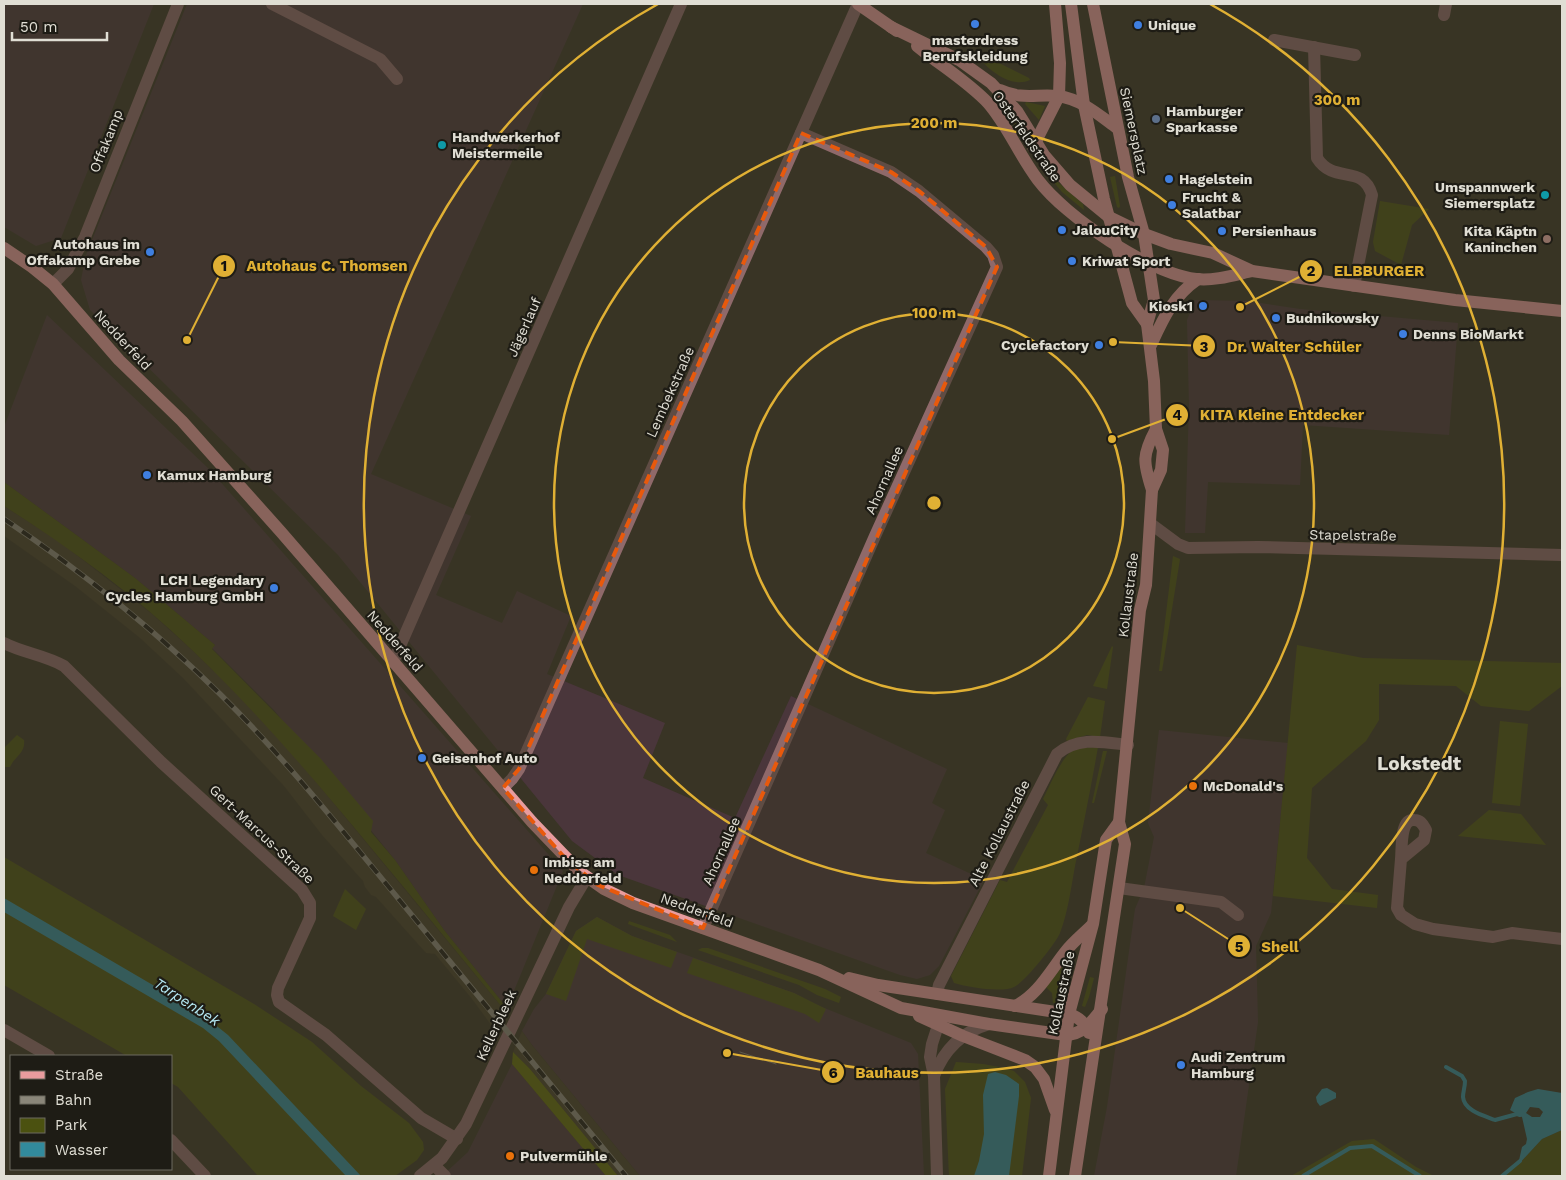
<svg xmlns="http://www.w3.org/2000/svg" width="1566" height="1180" font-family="'Work Sans',sans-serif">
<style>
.commercial{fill:#4a363b}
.built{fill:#453e28}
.green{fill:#4b5110}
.forest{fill:#61680b}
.water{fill:#328a9c;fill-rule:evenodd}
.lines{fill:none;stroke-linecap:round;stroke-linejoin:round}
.stream{stroke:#328a9c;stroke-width:4}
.minor{stroke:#8f696a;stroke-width:12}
.major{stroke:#e89c9e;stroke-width:12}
.tram{stroke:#8a8679;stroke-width:1}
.rail-casing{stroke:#8a8679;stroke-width:5.5}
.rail{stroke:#1e1c15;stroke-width:4;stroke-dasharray:11;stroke-linecap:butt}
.marked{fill:none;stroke:#e8590c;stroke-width:4;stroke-dasharray:10 6;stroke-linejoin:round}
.ring{fill:none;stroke:#e0b034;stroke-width:2.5}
.shop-dot{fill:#3f7fe0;stroke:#1e1c15;stroke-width:2}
.service-dot{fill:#5c6f8a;stroke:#1e1c15;stroke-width:2}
.culture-dot{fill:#0f9aa8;stroke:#1e1c15;stroke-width:2}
.education-dot{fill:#8d6e63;stroke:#1e1c15;stroke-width:2}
.food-dot{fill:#e8710a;stroke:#1e1c15;stroke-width:2}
.labels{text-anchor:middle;stroke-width:4.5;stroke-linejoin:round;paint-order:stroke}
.poi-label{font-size:14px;font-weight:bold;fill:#e0ded4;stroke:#1e1c15;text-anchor:start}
.street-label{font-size:14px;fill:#e0ded4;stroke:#1e1c15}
.water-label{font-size:15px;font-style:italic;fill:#b5e9f4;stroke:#1e1c15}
.district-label{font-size:19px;font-weight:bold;fill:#e0ded4;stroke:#1e1c15}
.centre{fill:#e0b034;stroke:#1e1c15;stroke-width:2.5}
.ring-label{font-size:15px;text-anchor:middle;font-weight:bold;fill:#e0b034;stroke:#1e1c15;stroke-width:4.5;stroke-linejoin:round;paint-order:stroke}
.leader{fill:none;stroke:#e0b034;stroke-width:2}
.callout-dot{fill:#e0b034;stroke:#1e1c15;stroke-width:2}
.mark-label{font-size:15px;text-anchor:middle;font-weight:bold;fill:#111}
.callout-label{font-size:15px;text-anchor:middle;font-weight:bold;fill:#e0b034;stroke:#1e1c15;stroke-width:4.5;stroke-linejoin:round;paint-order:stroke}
</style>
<rect width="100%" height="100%" fill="#393425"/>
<!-- commercial -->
<g class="commercial">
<path d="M4,4H154L61,238L36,246L4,227Z"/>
<path d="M187,4H583L371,474L471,516L436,595L502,623L517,591L571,616L547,674L665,723L643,778L735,818L791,696L947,769L932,803L945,810L926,853L984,880L939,966L930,975L917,979L900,975L618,875L572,841L338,555L90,310L81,280L86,255Z"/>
<path d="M1195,300L1247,301L1300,309L1458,323L1449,435L1303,425L1300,485L1208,482L1205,533H1185L1189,406L1187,320Z"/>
<path d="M47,315L210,470L563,871L507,1008L444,930L395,860L274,710L212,648L215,645L135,578L4,482V427Z"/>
<path d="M1159,730L1288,743L1271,913L1256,946L1258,1022L1236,1176H1094L1107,1107L1135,909L1144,888L1154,837L1148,823Z"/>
<path d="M597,917L632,936L794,993L812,1003L911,1043L918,1054L924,1176H640L532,1045L522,1031L534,1009L546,994L576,931Z"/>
<path d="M512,1064L606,1176H442L468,1152Z"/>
</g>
<!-- built -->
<g class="built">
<path d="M4,506L60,542L151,613L191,649L243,699L294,755L506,1012L497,1033L472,999L435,954L426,953L376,897L371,895L365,887L363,881L322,835L284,786L183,678L140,638L75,586L4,536Z"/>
<path d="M522,1031L532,1045L640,1176H618L530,1069L513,1052Z"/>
</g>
<!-- green -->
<g class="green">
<path d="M977,52L1029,78L1030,80C1010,89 987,69 975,53Z"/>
<path d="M993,93L1011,112L1027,140L1026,142L1024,141L1008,114L992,94Z"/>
<path d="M1026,102L1045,106L1039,120L1025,104Z"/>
<path d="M1115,176L1120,206L1119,208L1117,207L1110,177Z"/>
<path d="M1052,177L1083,204L1084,210L1062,192L1051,179Z"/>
<path d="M1380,201L1429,209L1412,225L1401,265L1375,251L1373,242Z"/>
<path d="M4,482L135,578L215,645L212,649L321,759L373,821L371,832L395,860L444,930L507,1008L506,1012C461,957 417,903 372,849C314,779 258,713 192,650C135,595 70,548 4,506Z"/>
<path d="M1173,556L1180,559L1162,671H1159Z"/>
<path d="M1297,645L1363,658L1562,663V686L1529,711L1481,706L1456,686L1379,684V720L1366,741L1312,788L1307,858L1332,889L1378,895L1377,908L1273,896Z"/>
<path d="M1112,646L1113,647L1107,689L1093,686Z"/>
<path d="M1088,697L1105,701L1100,737L1087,735L1067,741L1066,739Z"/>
<path d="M1500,721L1528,724L1520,806L1492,803Z"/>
<path d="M17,735L24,740C26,753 14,757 10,767H4V748Z"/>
<path d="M1098,747C1091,787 1083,827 1075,866C1071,888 1068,912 1060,933C1056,943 1024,983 1014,987C1002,993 967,987 954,983L951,976L1000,880L1007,882L1048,805L1043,799C1050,786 1062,755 1075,749C1082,747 1091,748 1098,747Z"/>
<path d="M1103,751H1107L1094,803H1092Z"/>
<path d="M1489,810L1521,814L1546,845L1458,836Z"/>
<path d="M4,857L254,1004L312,1042L361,1086L409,1123L423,1142L424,1150L417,1160L395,1176H258L178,1087L171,1083V1056H127L4,985Z"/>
<path d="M345,889L366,909L356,930L333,916Z"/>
<path d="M597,917L632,936L677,952L671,968L587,939L566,1001L546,994L576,931Z"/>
<path d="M629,921L670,935L677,942L628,924Z"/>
<path d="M702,948H708L825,989L841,997L839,1003L817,995L799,985L698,950Z"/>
<path d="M1072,955L1074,957L1062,1004L1053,1003L1052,993L1046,987Z"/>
<path d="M693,958L794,993L826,1009L819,1023L805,1014L687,973Z"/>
<path d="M1090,977L1094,978L1089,997L1085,1007L1082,1006Z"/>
<path d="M956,1062L983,1064L1005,1068L1014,1071L1025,1082L1031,1098L1022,1176H949L945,1089Z"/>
<path d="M1562,1130V1176H1498L1518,1165L1542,1139Z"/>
<path d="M1374,1139L1416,1167L1434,1176H1291L1352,1141Z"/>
</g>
<!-- forest -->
<path class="forest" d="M513,1052L530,1069L618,1176H606L512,1064Z"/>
<!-- water -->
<g class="water">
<path d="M4,898L199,1012L228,1035L361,1176H346L219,1041L203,1028L4,912Z"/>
<path d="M995,1072L1006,1075L1019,1084V1096L1009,1176H974L979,1161L984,1134L983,1095L988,1074Z"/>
<path d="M1327,1088L1336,1093V1098L1320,1106L1317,1102L1316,1097L1322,1089Z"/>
<path d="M1538,1089L1562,1093V1130L1542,1139L1518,1165L1522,1147L1526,1144L1527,1139L1522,1117L1510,1110L1515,1098L1528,1092ZM1530,1107L1539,1108L1543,1112L1540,1117H1532L1526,1113Z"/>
</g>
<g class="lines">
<!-- stream -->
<g class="stream">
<path d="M1446,1067L1462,1076L1465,1081C1465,1087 1463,1092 1463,1097C1464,1111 1485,1116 1495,1120L1517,1114L1520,1115"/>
<path d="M1303,1176L1350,1148L1372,1146L1420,1176"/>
<path d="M1502,1176L1520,1161"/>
</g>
<!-- minor -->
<g class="minor">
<path d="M272,4L380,59L397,79"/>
<path d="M1444,15L1446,4"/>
<path d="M1274,40L1355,55"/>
<path d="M1314,47L1317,158C1334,185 1363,163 1372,195L1354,286"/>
<path d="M53,284L68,269L85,237L178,4"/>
<path d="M1151,524L1178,544L1188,548L1258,547L1562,555"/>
<path d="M4,643C23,653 45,655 64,666L161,762L302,890L310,903V918L278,988L277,995L279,1002L326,1035L421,1118L457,1139"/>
<path d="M393,662L681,4"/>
<path d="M503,788L512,779L519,769L858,4"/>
<path d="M1401,859C1402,849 1400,818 1414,820C1421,820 1423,825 1426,830L1424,840L1401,859L1397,908L1401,915L1415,924L1433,929L1493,937L1512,933L1562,939"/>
<path d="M1119,888L1221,902L1238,915"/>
<path d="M703,928L875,536L997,267L993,255L986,247L919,191L891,172L801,133"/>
<path d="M937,994L939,985L1057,754C1078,736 1103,742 1128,745"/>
<path d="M4,1030L49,1056"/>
<path d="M934,1076C944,1049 962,1032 989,1024"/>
<path d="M171,1140L205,1176"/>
<path d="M435,1166L445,1176"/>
<path d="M420,1176L442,1158L466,1124L569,907L587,877"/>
<path d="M937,1176L934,1076L930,1057L932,1044L941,1016"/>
</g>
<!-- major -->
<g class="major">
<path d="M858,4L897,31"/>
<path d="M1071,4L1084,105L1104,199L1132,303L1147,324"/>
<path d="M891,27L959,60L991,83L1017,111L1044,155L1070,185L1109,217L1144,234L1171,244L1213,253L1252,271L1455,300L1562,311"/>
<path d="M917,46C940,65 967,81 988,103C1008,126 1019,155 1038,180C1066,217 1149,273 1196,279C1215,281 1234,275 1252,271"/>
<path d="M1000,90C1022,100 1036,94 1058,96C1081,99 1099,115 1117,128"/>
<path d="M1033,147L1059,96L1060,63L1055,4"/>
<path d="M4,248L32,267L53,284L119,360L182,421L281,532L532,822L580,872L604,889L633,903L819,970L901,1008L989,1024L1066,1035C1084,1034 1091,1022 1102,1009"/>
<path d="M1151,345C1163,319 1173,296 1198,279"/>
<path d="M1152,490C1143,462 1142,455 1156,429"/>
<path d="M849,978L878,985L1069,1014C1080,1018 1084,1022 1089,1033"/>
<path d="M1015,1006C1038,995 1050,971 1066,951C1073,942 1083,934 1091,926"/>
<path d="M919,1016L963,1036L1025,1060L1035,1067L1044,1079L1055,1110"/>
<path d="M1049,1176L1069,1014L1093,924L1106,840L1119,822"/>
<path d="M1075,1176L1125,844L1119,822L1140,610L1146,585L1152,490L1161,470L1163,450L1156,429L1154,381L1147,324L1154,300L1144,234L1128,177L1093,4"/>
</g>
<!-- tram -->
<path class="tram" d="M740,1052L776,1064"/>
<!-- rail casing -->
<g class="rail-casing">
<path id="rail" d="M4,519C81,571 154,629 220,694C284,757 340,828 397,897C473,990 549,1083 626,1176"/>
</g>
<!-- rail -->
<use href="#rail" class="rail"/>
</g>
<!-- marked area -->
<path d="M0 0H1566V1180H0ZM801,133L891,172L919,191L986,247L997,267L703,928L598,885L565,858L503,788L519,769Z" fill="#393425" fill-opacity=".55" fill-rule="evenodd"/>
<path class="marked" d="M801,133L891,172L919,191L986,247L997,267L703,928L598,885L565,858L503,788L519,769Z"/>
<!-- distance rings -->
<g class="ring">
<circle cx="934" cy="503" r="190"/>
<circle cx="934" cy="503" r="380"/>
<path d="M1210 4A570 570 0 1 1 658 4"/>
</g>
<!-- markers -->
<g class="shop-dot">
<circle cx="975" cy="24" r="5"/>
<circle cx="1138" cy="25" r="5"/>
<circle cx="1169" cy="179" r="5"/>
<circle cx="1172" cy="205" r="5"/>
<circle cx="1062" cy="230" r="5"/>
<circle cx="1222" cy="231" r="5"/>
<circle cx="150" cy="252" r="5"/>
<circle cx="1072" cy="261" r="5"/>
<circle cx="1203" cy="306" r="5"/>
<circle cx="1276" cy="318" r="5"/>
<circle cx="1403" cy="334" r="5"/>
<circle cx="1099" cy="345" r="5"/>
<circle cx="147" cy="475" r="5"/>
<circle cx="274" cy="588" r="5"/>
<circle cx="422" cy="758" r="5"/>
<circle cx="1181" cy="1065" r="5"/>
</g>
<circle class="service-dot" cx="1156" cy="119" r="5"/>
<g class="culture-dot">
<circle cx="442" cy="145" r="5"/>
<circle cx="1545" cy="195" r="5"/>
</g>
<circle class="education-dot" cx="1547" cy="239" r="5"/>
<g class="food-dot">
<circle cx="1193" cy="786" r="5"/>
<circle cx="534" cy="870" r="5"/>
<circle cx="510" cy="1156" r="5"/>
</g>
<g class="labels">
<!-- poi labels -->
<g class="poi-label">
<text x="1148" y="30">Unique</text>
<text x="975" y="45" text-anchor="middle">masterdress<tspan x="975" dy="16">Berufskleidung</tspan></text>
<text x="1166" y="116">Hamburger<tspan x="1166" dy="16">Sparkasse</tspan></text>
<text x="452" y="142">Handwerkerhof<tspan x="452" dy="16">Meistermeile</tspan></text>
<text x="1179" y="184">Hagelstein</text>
<text x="1535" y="192" text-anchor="end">Umspannwerk<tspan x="1535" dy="16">Siemersplatz</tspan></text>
<text x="1182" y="202">Frucht &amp;<tspan x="1182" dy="16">Salatbar</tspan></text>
<text x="1072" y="235">JalouCity</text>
<text x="1232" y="236">Persienhaus</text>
<text x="1537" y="236" text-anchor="end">Kita Käptn<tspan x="1537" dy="16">Kaninchen</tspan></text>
<text x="140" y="249" text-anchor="end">Autohaus im<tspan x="140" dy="16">Offakamp Grebe</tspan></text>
<text x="1082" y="266">Kriwat Sport</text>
<text x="1193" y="311" text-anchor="end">Kiosk1</text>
<text x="1286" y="323">Budnikowsky</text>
<text x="1413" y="339">Denns BioMarkt</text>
<text x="1089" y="350" text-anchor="end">Cyclefactory</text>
<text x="157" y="480">Kamux Hamburg</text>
<text x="264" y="585" text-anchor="end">LCH Legendary<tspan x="264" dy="16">Cycles Hamburg GmbH</tspan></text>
<text x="432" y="763">Geisenhof Auto</text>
<text x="1203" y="791">McDonald's</text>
<text x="544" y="867">Imbiss am<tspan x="544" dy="16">Nedderfeld</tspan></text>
<text x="1191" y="1062">Audi Zentrum<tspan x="1191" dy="16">Hamburg</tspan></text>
<text x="520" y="1161">Pulvermühle</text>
</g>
<!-- street labels -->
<g class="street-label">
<text transform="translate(1134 131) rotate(78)" y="5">Siemersplatz</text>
<text transform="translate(1027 136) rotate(55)" y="5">Osterfeldstraße</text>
<text transform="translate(106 141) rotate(-68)" y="5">Offakamp</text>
<text transform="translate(524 327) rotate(-66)" y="5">Jägerlauf</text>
<text transform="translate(123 340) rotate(47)" y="5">Nedderfeld</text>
<text transform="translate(670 392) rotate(-66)" y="5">Lembekstraße</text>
<text transform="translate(884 480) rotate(-66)" y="5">Ahornallee</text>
<text transform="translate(1353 535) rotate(1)" y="5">Stapelstraße</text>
<text transform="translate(1128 595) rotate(-83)" y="5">Kollaustraße</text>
<text transform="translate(395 641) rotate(49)" y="5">Nedderfeld</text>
<text transform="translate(999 833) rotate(-63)" y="5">Alte Kollaustraße</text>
<text transform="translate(262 834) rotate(43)" y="5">Gert-Marcus-Straße</text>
<text transform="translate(721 851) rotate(-66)" y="5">Ahornallee</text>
<text transform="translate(697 910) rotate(20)" y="5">Nedderfeld</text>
<text transform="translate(1061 993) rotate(-78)" y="5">Kollaustraße</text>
<text transform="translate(496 1025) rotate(-65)" y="5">Kellerbleek</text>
</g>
<!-- water labels -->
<g class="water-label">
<text transform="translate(187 1002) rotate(33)" y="5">Tarpenbek</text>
</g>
<!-- district labels -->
<g class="district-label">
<text x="1419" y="770">Lokstedt</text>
</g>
</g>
<circle cx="934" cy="503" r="8" class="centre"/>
<g class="ring-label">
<text x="1337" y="105">300 m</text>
<text x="934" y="128">200 m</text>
<text x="934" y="318">100 m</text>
</g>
<!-- callouts -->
<path class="leader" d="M187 340L224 266M1240 307L1311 271M1113 342L1204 346M1112 439L1177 415M1180 908L1239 946M727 1053L833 1072"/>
<g class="callout-dot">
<circle cx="187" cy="340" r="5"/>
<circle cx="1240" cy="307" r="5"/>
<circle cx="1113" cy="342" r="5"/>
<circle cx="1112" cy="439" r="5"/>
<circle cx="1180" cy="908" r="5"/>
<circle cx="727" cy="1053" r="5"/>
<circle cx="224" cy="266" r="12"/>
<circle cx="1311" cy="271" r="12"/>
<circle cx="1204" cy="346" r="12"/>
<circle cx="1177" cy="415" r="12"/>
<circle cx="1239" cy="946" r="12"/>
<circle cx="833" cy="1072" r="12"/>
</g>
<g class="mark-label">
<text x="224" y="271">1</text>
<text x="1311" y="276">2</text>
<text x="1204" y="352">3</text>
<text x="1177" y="420">4</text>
<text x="1239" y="952">5</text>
<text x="833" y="1078">6</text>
</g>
<g class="callout-label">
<text x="327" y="271">Autohaus C. Thomsen</text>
<text x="1379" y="276">ELBBURGER</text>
<text x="1294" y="352">Dr. Walter Schüler</text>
<text x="1282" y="420">KITA Kleine Entdecker</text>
<text x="1280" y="952">Shell</text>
<text x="887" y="1078">Bauhaus</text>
</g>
<!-- border -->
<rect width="1566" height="1180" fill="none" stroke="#e0ded4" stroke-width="10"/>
<!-- legend -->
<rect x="10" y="1055" width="162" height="115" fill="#1e1c15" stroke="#6c6a61"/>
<rect x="20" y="1071" width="25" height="8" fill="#e89c9e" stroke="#6c6a61"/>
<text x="55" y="1080" font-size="15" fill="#e0ded4">Straße</text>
<rect x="20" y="1096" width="25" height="8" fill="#8a8679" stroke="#6c6a61"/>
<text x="55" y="1105" font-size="15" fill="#e0ded4">Bahn</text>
<rect x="20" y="1118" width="25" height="15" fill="#4b5110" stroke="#6c6a61"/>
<text x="55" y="1130" font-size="15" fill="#e0ded4">Park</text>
<rect x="20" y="1142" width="25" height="15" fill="#328a9c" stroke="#6c6a61"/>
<text x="55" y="1155" font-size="15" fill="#e0ded4">Wasser</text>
<!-- scale -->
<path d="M12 32v8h95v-8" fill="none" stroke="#e0ded4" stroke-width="2.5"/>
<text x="20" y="32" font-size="15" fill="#e0ded4" stroke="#1e1c15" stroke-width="4" paint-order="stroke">50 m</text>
</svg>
